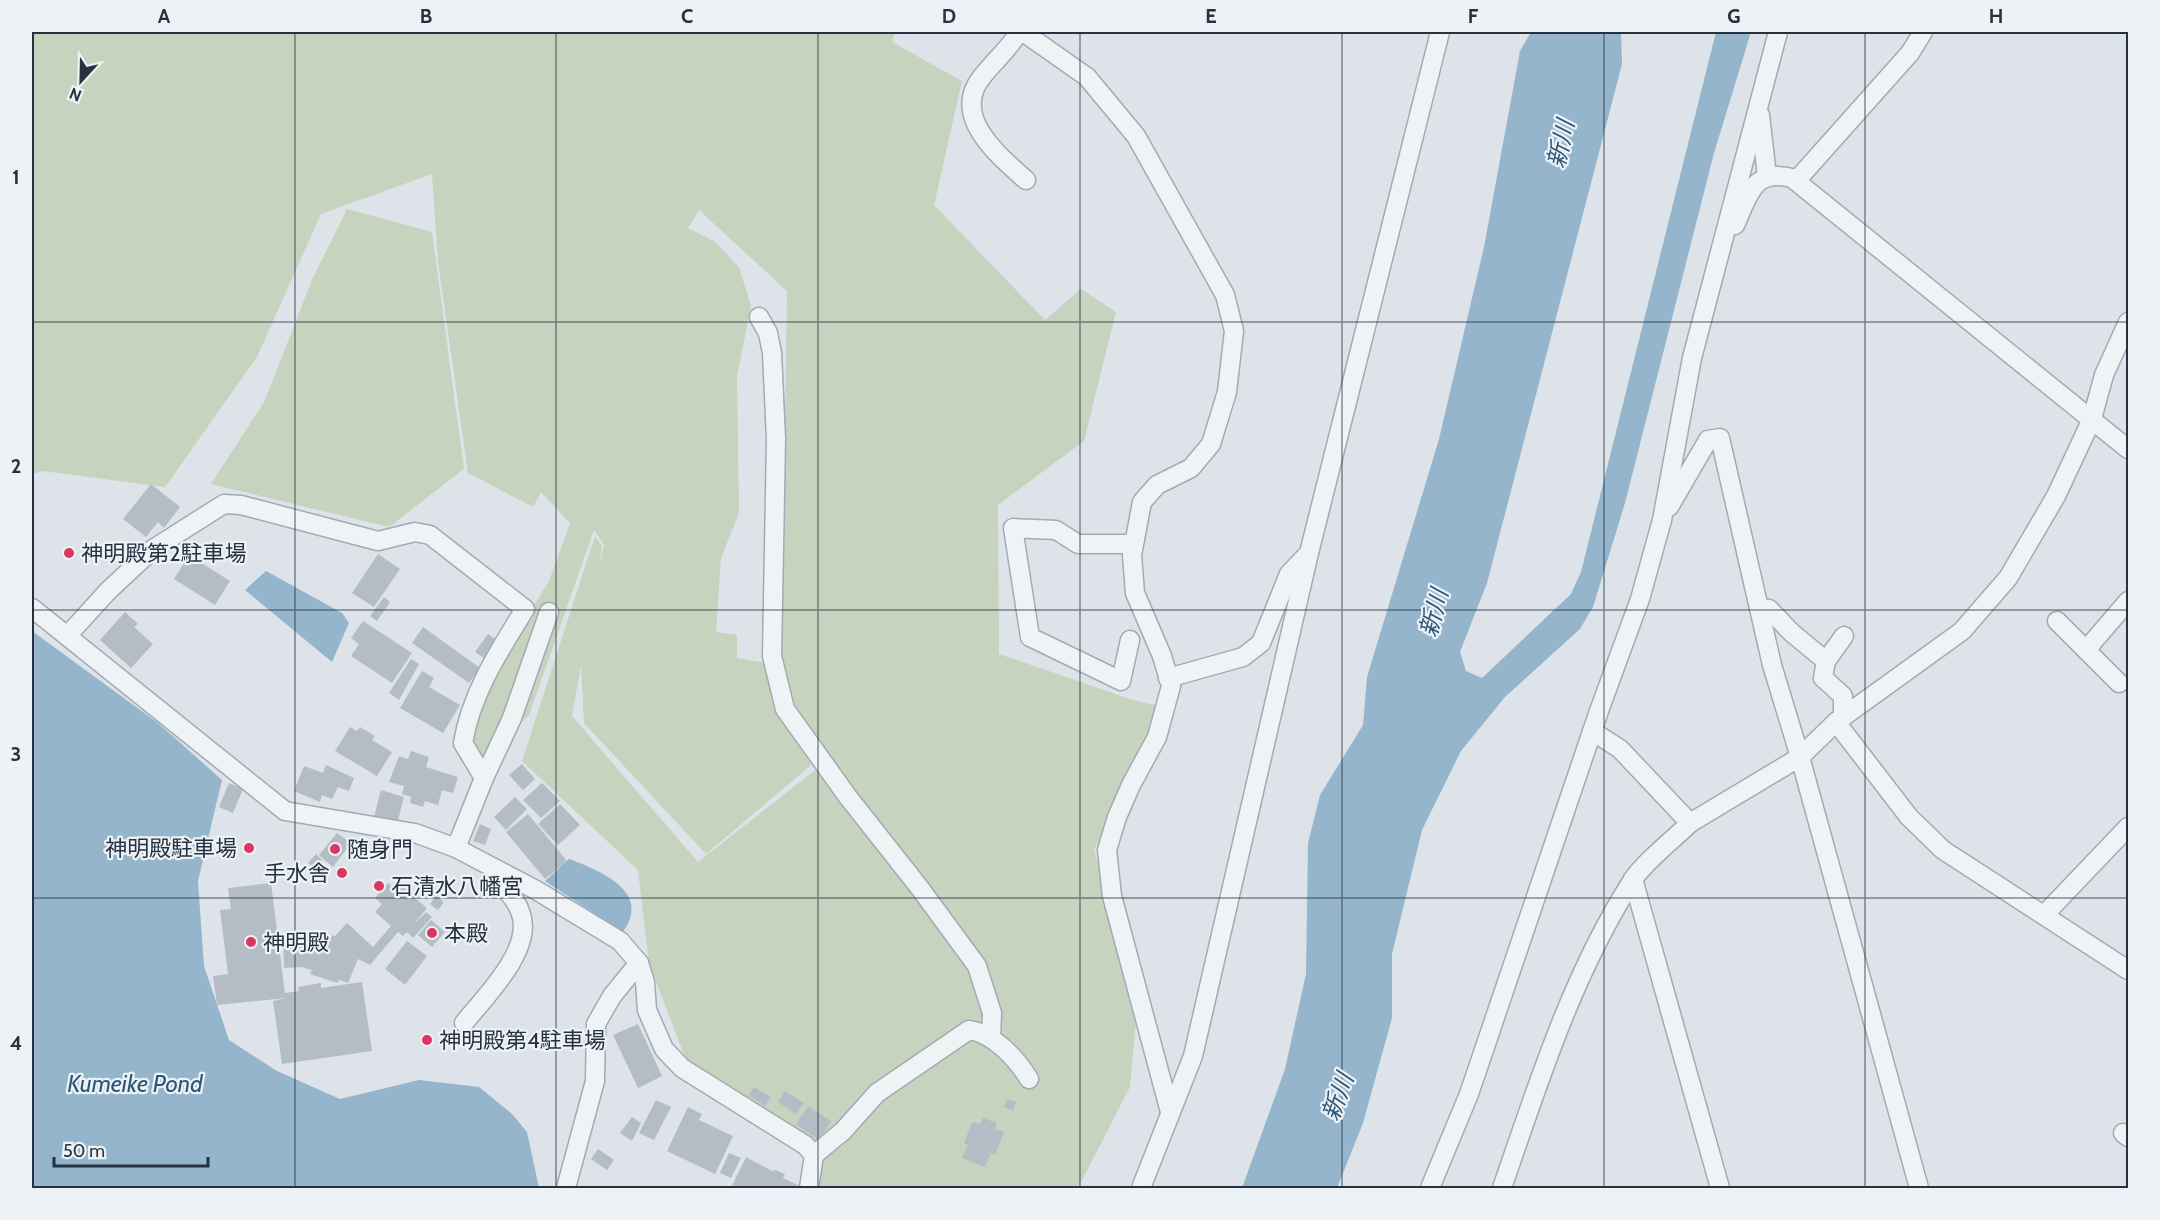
<svg xmlns="http://www.w3.org/2000/svg" width="2160" height="1220" font-family="Cabin,'Noto Sans JP',sans-serif">
<style>
.green{fill:#c6d3be;fill-rule:evenodd}
.water{fill:#95b5cc}
.building{fill:#b4bdc6}
.lines{fill:none;stroke-linecap:round;stroke-linejoin:round}
.street-casing{stroke:#a2aab2;stroke-width:21}
.street{stroke:#f0f3f6;stroke-width:18}
.grid{fill:none;stroke:#263240;stroke-width:1.5;stroke-opacity:0.55}
.poi-dot{fill:#d83861;stroke:#edf2f6;stroke-width:2}
.labels{text-anchor:middle;stroke-width:4.5;stroke-linejoin:round;paint-order:stroke}
.poi-label{font-size:22px;fill:#263240;stroke:#edf2f6;text-anchor:start}
.water-label{font-size:24px;font-style:italic;fill:#2d5677;stroke:#edf2f6}
.neatline{fill:none;stroke:#263240;stroke-width:2}
.grid-label{font-size:20px;text-anchor:middle;font-weight:bold;fill:#263240}
</style>
<rect width="100%" height="100%" fill="#dde3e8"/>
<!-- green -->
<g class="green">
<path d="M32,32H895L892,42L962,81L934,205L1045,320L1081,289L1116,312L1084,441L998,505L999,654L1133,700L1163,707L1094,850L1138,1000L1130,1087L1078,1188H815L820,1144L686,1060L649,963L638,870L522,761L595,536L602,546L599,566L604,545L594,530L529,715L479,761L468,743L492,672L549,581L570,523L541,492L533,507L468,473L438,262L432,174L321,214L257,357L165,487L43,471L32,474ZM699,210L787,291L781,675L819,767L698,862L572,716L581,665L584,723L706,854L810,766V757L767,663L737,658V635L716,632L721,558L739,513L737,376L751,306L739,267L715,242L688,228Z"/>
<path d="M347,209L432,232L464,469L389,527L211,484L264,402L312,280Z"/>
</g>
<!-- water -->
<g class="water">
<path d="M1531,32H1621L1622,64L1487,583L1460,652L1466,671L1482,678L1571,594L1581,572L1716,32H1751L1714,153L1625,503L1593,607L1580,629L1505,697L1461,751L1422,830L1392,954V1018L1363,1123L1337,1188H1242L1285,1069L1306,974L1308,843L1320,795L1363,725L1367,677L1439,439L1484,247L1520,51Z"/>
<path d="M266,571L342,613L349,623L332,662L245,590Z"/>
<path d="M32,631L158,723L222,780L198,881L204,966L229,1040L277,1071L340,1099L419,1080L479,1087L512,1114L527,1132L539,1188H32Z"/>
<path d="M569,859C591,867 638,885 631,915C630,921 626,927 623,932L545,881Z"/>
</g>
<!-- building -->
<g class="building">
<path d="M151,484L180,507L164,528L158,522L146,537L123,519Z"/>
<path d="M378,554L400,569L374,607L352,593Z"/>
<path d="M189,555L230,581L215,605L174,579Z"/>
<path d="M384,597L390,602L377,621L370,616Z"/>
<path d="M125,612L138,624L134,627L153,644L131,668L100,640Z"/>
<path d="M363,621L412,653L392,683L351,656L359,644L351,638Z"/>
<path d="M423,627L480,668L469,683L412,643Z"/>
<path d="M488,634L500,642L487,660L475,652Z"/>
<path d="M411,659L419,664L399,700L389,693Z"/>
<path d="M422,671L434,678L429,687L460,705L443,733L400,708Z"/>
<path d="M350,727L357,731L360,727L375,736L372,740L392,752L377,776L335,751Z"/>
<path d="M411,751L429,757L426,767L458,777L453,793L442,790L438,805L425,801L423,807L410,803L411,797L402,794L404,786L389,782L399,756L408,759Z"/>
<path d="M522,764L535,779L523,790L509,775Z"/>
<path d="M326,765L354,778L349,791L338,787L332,799L322,795L320,802L294,791L304,766L323,773Z"/>
<path d="M229,783L243,789L233,813L219,807Z"/>
<path d="M542,783L560,801L541,818L523,800Z"/>
<path d="M381,790L404,797L397,824L374,817Z"/>
<path d="M515,797L527,809L506,830L494,817Z"/>
<path d="M560,804L580,825L558,845L538,824Z"/>
<path d="M528,814L567,861L545,879L506,832Z"/>
<path d="M480,824L491,829L485,845L473,841Z"/>
<path d="M337,833L351,843L333,867L319,855Z"/>
<path d="M316,854L322,860L315,868L308,863Z"/>
<path d="M341,865L349,873L343,880L334,872Z"/>
<path d="M399,879L418,896L416,899L427,908L413,925L426,912L432,917L413,938L407,932L403,936L398,932L370,965L358,959L348,983L339,980L337,983L310,974L312,970L301,967L284,968L283,935L297,933L313,937L314,935L330,942L332,935L335,936L347,923L373,947L391,926L375,912L382,904L375,898L388,883L392,887Z"/>
<path d="M271,883L285,993L299,991L298,987L321,983V988L362,982L372,1051L282,1064L273,1001L287,998L217,1005L213,976L228,974L220,910L231,909L228,888Z"/>
<path d="M436,896L444,902L438,910L430,904Z"/>
<path d="M431,920L445,932L432,947L418,935Z"/>
<path d="M407,941L427,956L405,985L385,969Z"/>
<path d="M638,1024L662,1076L638,1088L613,1035Z"/>
<path d="M754,1087L771,1097L765,1106L749,1096Z"/>
<path d="M785,1091L804,1103L796,1114L778,1102Z"/>
<path d="M1007,1099L1016,1102L1013,1111L1004,1107Z"/>
<path d="M656,1100L671,1107L654,1140L639,1133Z"/>
<path d="M808,1106L831,1121L819,1140L796,1124Z"/>
<path d="M688,1107L702,1114L699,1120L733,1136L715,1174L667,1151Z"/>
<path d="M632,1117L641,1123L632,1141L620,1133Z"/>
<path d="M983,1118L997,1123L995,1129L1004,1132L995,1155L991,1153L985,1167L962,1158L968,1145L964,1143L972,1122L980,1124Z"/>
<path d="M598,1149L614,1160L607,1170L591,1159Z"/>
<path d="M729,1153L741,1158L731,1178L720,1173Z"/>
<path d="M746,1157L772,1171L776,1170L785,1174L783,1178L804,1188H731Z"/>
</g>
<g class="lines">
<!-- street casing -->
<g class="street-casing">
<g id="street">
<path d="M1019,32C1009,49 994,61 981,78C951,117 999,156 1026,180"/>
<path d="M1023,32L1087,77L1136,136L1225,295L1234,331L1227,392L1211,444L1191,468L1157,485L1142,502L1132,555L1135,593L1162,656L1171,686L1157,737L1131,785L1117,817L1107,850L1112,896L1170,1112"/>
<path d="M1760,115L1767,176"/>
<path d="M1796,181L1910,53L1923,32"/>
<path d="M1735,225C1749,195 1753,168 1792,178L2128,449"/>
<path d="M759,317L768,333L772,353L776,439L772,656L785,709L848,797L919,887L977,966L992,1013L991,1038"/>
<path d="M1669,507L1708,440L1720,438L1772,665L1800,757L1836,722L1909,817L1943,850L2128,970"/>
<path d="M32,608L285,811L415,833L456,848L536,890L620,941L639,963L645,982L647,1010L664,1049L682,1068L805,1145L814,1155L809,1188"/>
<path d="M1759,608L1769,609L1792,633L1826,661"/>
<path d="M2057,621L2119,683"/>
<path d="M67,636L108,591L153,549L224,504L241,505L378,541L415,532L430,535L525,609C499,651 471,694 463,743L484,778L456,848"/>
<path d="M1130,640L1121,681L1030,637L1013,528L1056,530L1078,544H1134"/>
<path d="M2086,650L2128,601"/>
<path d="M1168,678L1243,657L1261,643L1289,574L1309,553"/>
<path d="M1843,717V696L1823,678L1826,661L1844,636"/>
<path d="M1836,722L1962,631L2008,578L2056,496L2092,419L2104,375L2128,322"/>
<path d="M1592,731L1620,749L1690,823L1800,757L1919,1188"/>
<path d="M484,778L512,718L549,612"/>
<path d="M1633,879L1720,1188"/>
<path d="M2044,915L2128,827"/>
<path d="M464,1023C485,997 533,950 521,914C517,900 506,889 496,880"/>
<path d="M2123,1133L2128,1137"/>
<path d="M814,1155L843,1131L877,1093L969,1030C993,1033 1016,1058 1029,1079"/>
<path d="M566,1188L595,1081L596,1024L612,996L639,963"/>
<path d="M1141,1188L1193,1056L1309,553L1440,32"/>
<path d="M1430,1188L1469,1094L1599,711L1640,599L1662,520L1692,358L1778,32"/>
<path d="M1502,1188C1538,1084 1572,975 1632,881C1645,861 1673,840 1690,823"/>
</g>
</g>
<!-- street -->
<use href="#street" class="street"/>
</g>
<!-- grid -->
<path class="grid" d="M295,32V1188M556,32V1188M818,32V1188M1080,32V1188M1342,32V1188M1604,32V1188M1865,32V1188M32,322H2128M32,610H2128M32,898H2128"/>
<!-- markers -->
<g class="poi-dot">
<circle cx="69" cy="553" r="6"/>
<circle cx="249" cy="848" r="6"/>
<circle cx="335" cy="849" r="6"/>
<circle cx="342" cy="873" r="6"/>
<circle cx="379" cy="886" r="6"/>
<circle cx="432" cy="933" r="6"/>
<circle cx="251" cy="942" r="6"/>
<circle cx="427" cy="1040" r="6"/>
</g>
<g class="labels">
<!-- poi labels -->
<g class="poi-label">
<text x="81" y="561">神明殿第2駐車場</text>
<text x="237" y="856" text-anchor="end">神明殿駐車場</text>
<text x="347" y="857">随身門</text>
<text x="330" y="881" text-anchor="end">手水舎</text>
<text x="391" y="894">石清水八幡宮</text>
<text x="444" y="941">本殿</text>
<text x="263" y="950">神明殿</text>
<text x="439" y="1048">神明殿第4駐車場</text>
</g>
<!-- water labels -->
<g class="water-label">
<text transform="translate(1561 144) rotate(-77)" y="8">新川</text>
<text transform="translate(1434 613) rotate(-75)" y="8">新川</text>
<text x="135" y="1092">Kumeike Pond</text>
<text transform="translate(1338 1097) rotate(-70)" y="8">新川</text>
</g>
</g>
<!-- border -->
<rect width="2160" height="1220" fill="none" stroke="#edf2f6" stroke-width="66"/>
<!-- north arrow -->
<g transform="translate(81 81) rotate(202)" stroke="#edf2f6" stroke-width="4.5" paint-order="stroke">
<path d="M0-4.5L10 22L0 15L-10 22Z" fill="#263240"/>
<text y="-9" font-size="16" font-weight="bold" text-anchor="middle" fill="#263240">N</text>
</g>
<!-- scale -->
<path d="M54 1157v9h154v-9" fill="none" stroke="#263240" stroke-width="3"/>
<text x="63" y="1157" font-size="18" fill="#263240" stroke="#edf2f6" stroke-width="4.5" paint-order="stroke">50 m</text>
<rect x="33" y="33" width="2094" height="1154" class="neatline"/>
<g class="grid-label">
<text x="164" y="23">A</text>
<text x="426" y="23">B</text>
<text x="687" y="23">C</text>
<text x="949" y="23">D</text>
<text x="1211" y="23">E</text>
<text x="1473" y="23">F</text>
<text x="1734" y="23">G</text>
<text x="1996" y="23">H</text>
<text x="16" y="184">1</text>
<text x="16" y="473">2</text>
<text x="16" y="761">3</text>
<text x="16" y="1050">4</text>
</g>
</svg>
